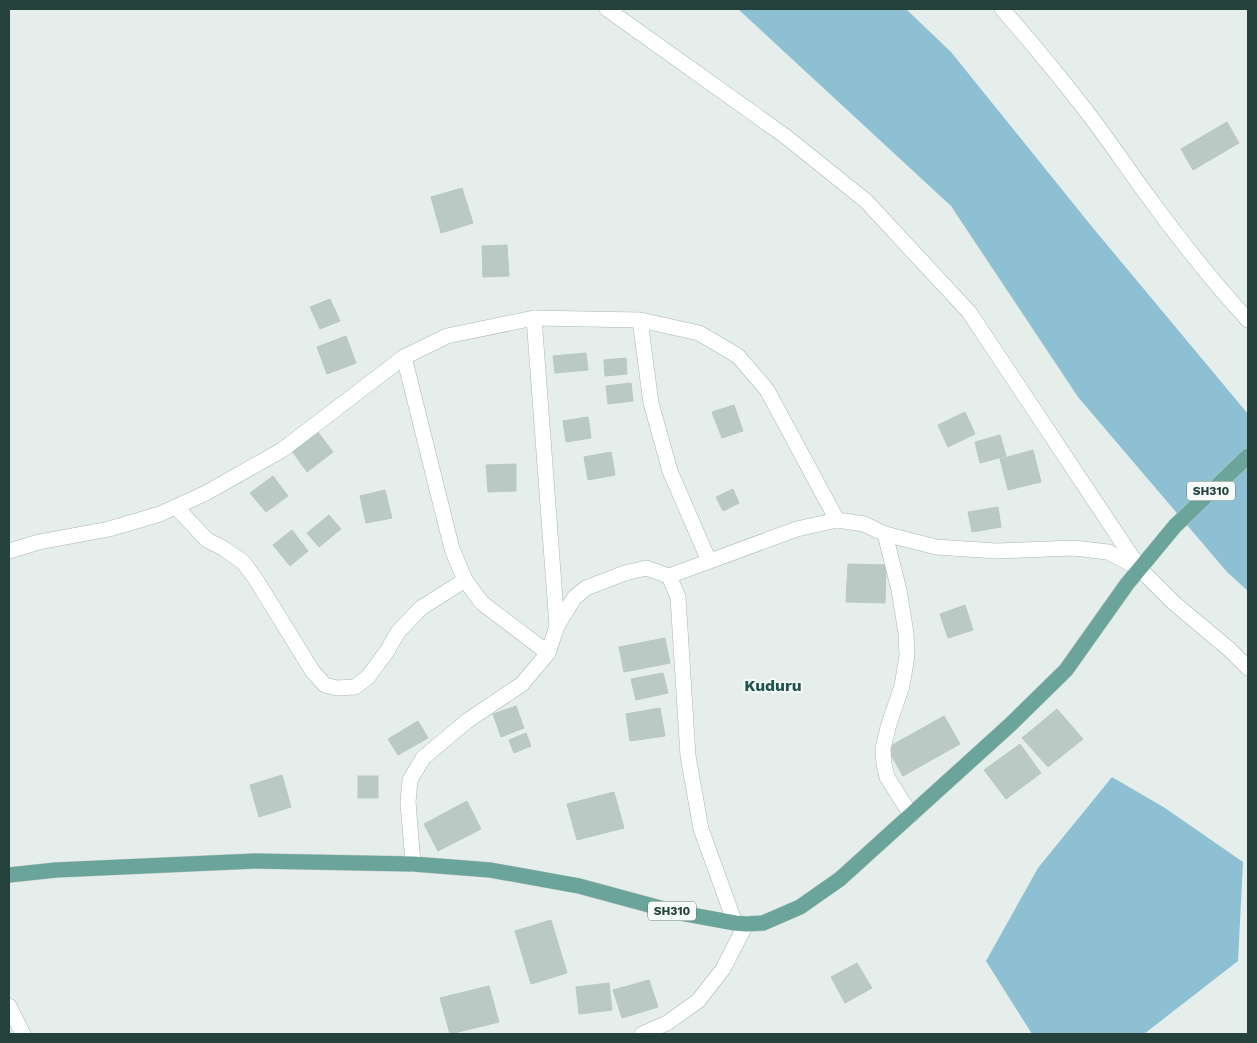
<svg xmlns="http://www.w3.org/2000/svg" width="1257" height="1043" font-family="'Work Sans',sans-serif">
<style>
.water{fill:#8ec0d3}
.building{fill:#bbc9c5;stroke:#b8c8c3}
.lines{fill:none;stroke-linecap:round;stroke-linejoin:round}
.street-casing{stroke:#a7b7b3;stroke-width:16}
.secondary-casing{stroke:#a4bab5;stroke-width:16}
.primary-casing{stroke:#c2cac8;stroke-width:16}
.street{stroke:#fff;stroke-width:15}
.secondary{stroke:#fff;stroke-width:15}
.primary{stroke:#6aa49b;stroke-width:15}
.labels{text-anchor:middle;stroke-width:4;stroke-linejoin:round;paint-order:stroke}
.shield{fill:#f6fbf9;stroke:#637975;stroke-width:1}
.shield-label{font-size:12px;font-weight:bold;fill:#24413c}
.quarter-label{font-size:16px;font-weight:bold;fill:#1f534d;stroke:#f6fbf9}
</style>
<rect width="100%" height="100%" fill="#e5eeeb"/>
<!-- water -->
<g class="water">
<path d="M738,9H906L951,52L1093,228L1248,414V591L1227,572L1078,397L951,206Z"/>
<path d="M1112,777L1165,808L1243,862L1238,961L1144,1034H1032L986,961L1038,868Z"/>
</g>
<!-- building -->
<g class="building">
<path d="M1227,122L1239,143L1193,170L1181,149Z"/>
<path d="M462,188L473,223L441,233L431,197Z"/>
<path d="M507,245L509,276L483,277L482,246Z"/>
<path d="M330,299L340,321L320,329L310,307Z"/>
<path d="M346,336L356,363L327,374L317,347Z"/>
<path d="M586,353L588,370L555,373L553,356Z"/>
<path d="M626,358L627,374L605,376L604,360Z"/>
<path d="M631,383L633,401L608,404L606,386Z"/>
<path d="M734,405L743,431L722,438L712,412Z"/>
<path d="M965,412L975,434L948,447L938,425Z"/>
<path d="M588,417L591,438L566,442L563,421Z"/>
<path d="M318,432L333,452L307,472L292,451Z"/>
<path d="M1000,435L1006,456L980,463L975,442Z"/>
<path d="M1033,450L1041,482L1008,490L1000,459Z"/>
<path d="M611,452L615,475L588,480L584,457Z"/>
<path d="M516,464V491L488,492L486,465Z"/>
<path d="M273,476L288,496L266,512L250,493Z"/>
<path d="M733,489L739,503L723,511L716,497Z"/>
<path d="M385,490L392,518L366,523L360,496Z"/>
<path d="M998,507L1001,527L972,532L968,512Z"/>
<path d="M329,515L341,529L319,547L307,533Z"/>
<path d="M292,530L308,551L290,566L273,545Z"/>
<path d="M848,564L886,565L885,603L846,602Z"/>
<path d="M965,605L973,630L948,638L940,614Z"/>
<path d="M665,638L670,663L624,672L619,647Z"/>
<path d="M663,673L668,693L636,700L631,679Z"/>
<path d="M516,706L524,728L501,737L493,714Z"/>
<path d="M660,708L665,736L630,741L626,714Z"/>
<path d="M1057,709L1083,739L1048,767L1022,738Z"/>
<path d="M944,716L960,744L903,776L887,748Z"/>
<path d="M418,721L428,738L398,755L388,739Z"/>
<path d="M526,733L531,746L514,753L509,740Z"/>
<path d="M1020,744L1041,773L1006,799L984,770Z"/>
<path d="M282,775L291,807L259,817L250,785Z"/>
<rect x="358" y="776" width="20" height="22"/>
<path d="M614,792L624,828L577,840L567,804Z"/>
<path d="M467,801L481,829L438,851L424,824Z"/>
<path d="M551,920L567,973L531,984L515,931Z"/>
<path d="M857,963L872,988L845,1003L831,977Z"/>
<path d="M649,980L658,1007L622,1018L613,990Z"/>
<path d="M609,983L612,1010L579,1014L576,987Z"/>
<path d="M489,986L499,1022L450,1034L440,998Z"/>
</g>
<g class="lines">
<!-- street casing -->
<g class="street-casing">
<g id="street">
<path d="M607,9L785,136L866,201L969,312L1140,569"/>
<path d="M1002,9C1031,42 1060,77 1087,112C1108,139 1127,168 1147,195C1179,239 1212,281 1248,320"/>
<path d="M534,318L557,626"/>
<path d="M640,320L651,403L670,471L709,561"/>
<path d="M404,357L452,549L465,580L482,603L548,653"/>
<path d="M176,507L207,540L223,548L243,562L255,578L313,672L325,685L337,688L355,687L368,677L387,651L398,632L421,608L465,580"/>
<path d="M885,534L899,590L906,633L907,656L902,686L888,727L883,749L884,764L887,777L911,815"/>
<path d="M9,551L39,542L109,529L160,514L206,493L282,450L404,357L447,336L534,318L640,320L699,333L738,356L767,390L837,520"/>
<path d="M669,576L797,529L837,520L864,524L885,534L936,547L996,551L1074,548L1108,552L1139,568"/>
<path d="M413,864L408,802L410,780L423,758L467,721L522,684L548,653L557,626L574,598L586,588L625,573L646,568L669,576L678,597L688,756L701,829L735,923"/>
<path d="M9,1006L23,1034"/>
<path d="M642,1034L667,1023L698,1001L723,969L746,924"/>
</g>
</g>
<!-- secondary casing -->
<g class="secondary-casing">
<path id="secondary" d="M1140,569L1174,603L1229,649L1248,668"/>
</g>
<!-- primary casing -->
<g class="primary-casing">
<path id="primary" d="M9,875L56,870L255,861L413,864L490,870L579,886L675,912L735,923L746,924L763,923L800,907L840,879L1011,724L1066,670L1127,584L1175,526L1248,456"/>
</g>
<!-- street -->
<use href="#street" class="street"/>
<!-- secondary -->
<use href="#secondary" class="secondary"/>
<!-- primary -->
<use href="#primary" class="primary"/>
</g>
<g class="labels">
<!-- shield labels -->
<g class="shield">
<rect x="1187" y="481.5" width="48" height="19" rx="4"/>
<rect x="648" y="901.5" width="48" height="19" rx="4"/>
</g>
<g class="shield-label">
<text x="1211" y="495">SH310</text>
<text x="672" y="915">SH310</text>
</g>
<!-- quarter labels -->
<g class="quarter-label">
<text x="773" y="691">Kuduru</text>
</g>
</g>
<!-- border -->
<rect width="1257" height="1043" fill="none" stroke="#24413c" stroke-width="20"/>
</svg>
